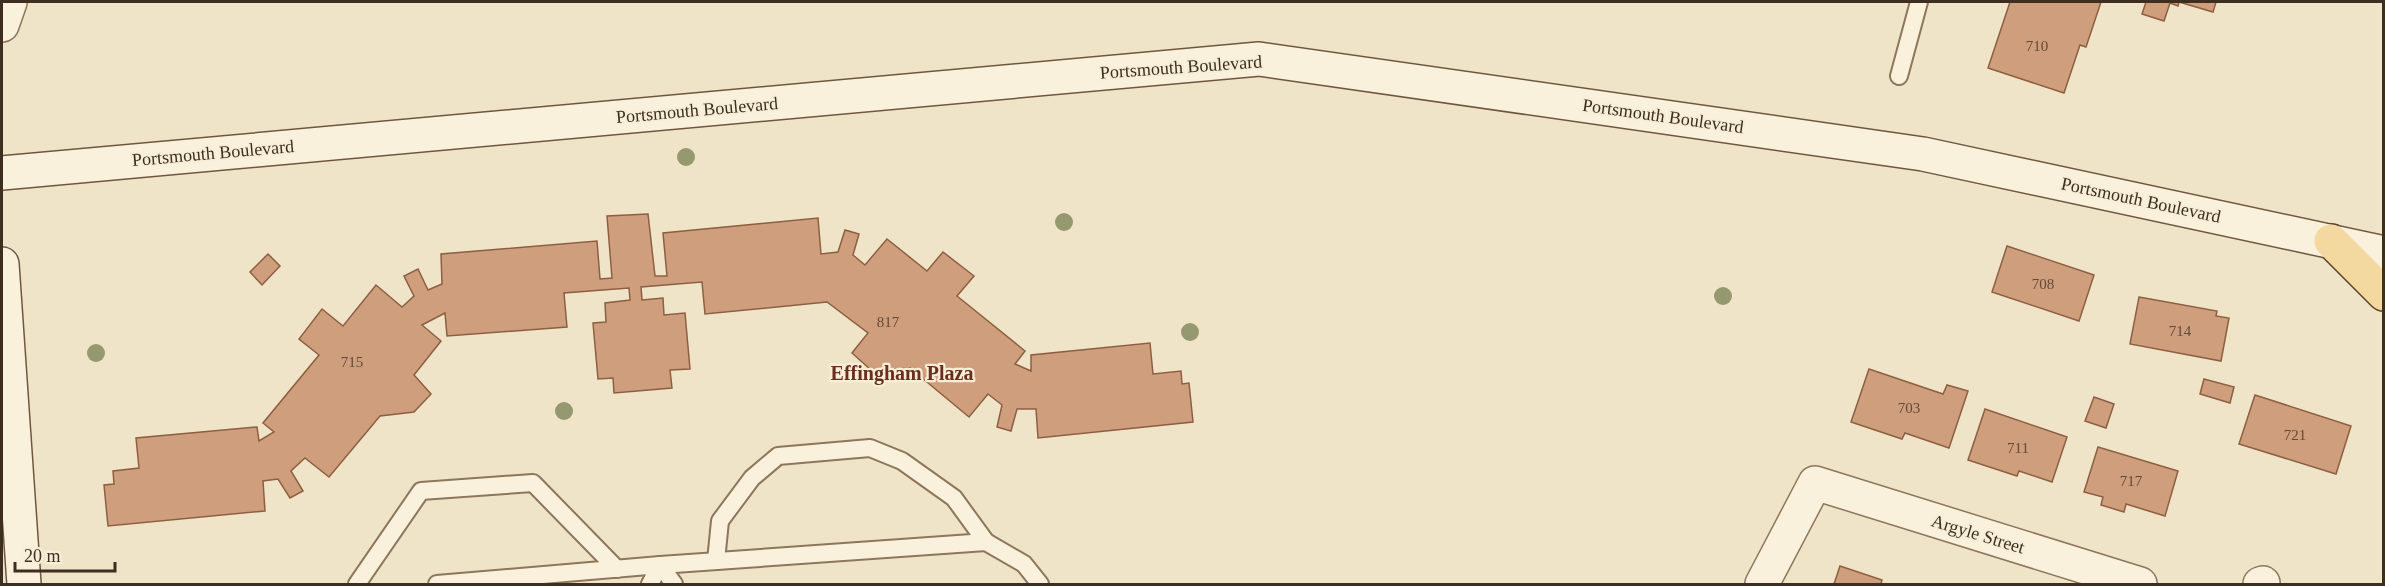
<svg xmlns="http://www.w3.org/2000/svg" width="2385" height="586" font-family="Georgia,serif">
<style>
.building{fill:#cf9f7d;stroke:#8d5f41;stroke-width:1.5}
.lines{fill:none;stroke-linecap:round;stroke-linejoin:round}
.lane-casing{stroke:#8d765c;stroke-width:20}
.street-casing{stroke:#8d765c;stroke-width:36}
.secondary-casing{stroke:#6f573f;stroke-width:36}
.primary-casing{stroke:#5b4430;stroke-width:36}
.lane{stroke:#faf1dc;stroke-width:16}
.street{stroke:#faf1dc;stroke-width:33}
.secondary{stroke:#faf1dc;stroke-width:33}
.primary{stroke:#f3d9a0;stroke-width:33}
.tree{fill:#96986f}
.labels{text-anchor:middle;stroke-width:4.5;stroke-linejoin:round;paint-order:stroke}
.number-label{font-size:15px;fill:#624a37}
.street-label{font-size:18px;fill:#3d2e20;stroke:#f7eed8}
.neighbourhood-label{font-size:20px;font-weight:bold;fill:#6b2e1e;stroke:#f7eed8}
</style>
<rect width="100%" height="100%" fill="#f0e4c8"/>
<!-- building -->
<g class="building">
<path d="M2010,2H2101L2086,47L2080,45L2064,93L1988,68Z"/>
<path d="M2146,2H2179L2178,6L2170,3L2164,21L2142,14Z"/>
<path d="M2179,2H2216L2213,12Z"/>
<path d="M648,214L655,276H667L663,233L818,218L821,254L838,252L845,230L859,234L853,255L865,265L887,239L927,271L943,252L974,276L957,296L1025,351L1015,364L1031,371V355L1150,343L1153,374L1181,371L1182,384L1189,383L1193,422L1038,438L1036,409H1017L1011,431L997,427L1002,405L988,394L969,417L910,368L872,371L852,353L868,333L827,302L705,314L702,282L641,287L642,300L663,298L664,315L685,313L690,369L670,370L672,388L614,393L613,378L598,379L593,323L606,322L605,303L630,300L629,288L564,293L567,327L447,336L445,313L422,325L441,341L414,375L431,394L414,412L380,416L329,477L305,458L291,471L303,491L290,498L278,479L263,481L265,511L108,526L104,485L114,484L113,471L139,468L136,438L257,427L259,441L274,432L263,423L319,355L299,339L322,309L343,326L376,285L402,307L414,296L404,276L418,269L428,290L442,284L441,254L597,241L600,279L612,278L607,216Z"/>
<path d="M2007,246L2094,275L2079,321L1992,292Z"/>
<path d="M268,254L280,266L262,285L250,272Z"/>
<path d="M2139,297L2217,311L2216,316L2229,318L2221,361L2130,344Z"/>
<path d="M1869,369L1943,394L1947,385L1968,391L1949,448L1905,433L1902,439L1851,422Z"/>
<path d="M2204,379L2234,387L2230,403L2200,394Z"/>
<path d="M2255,395L2351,426L2336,474L2239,444Z"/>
<path d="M2094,397L2114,404L2106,428L2085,421Z"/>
<path d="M1985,409L2067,437L2052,482L2019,471L2017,476L1968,460Z"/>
<path d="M2098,447L2178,471L2165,516L2126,504L2124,512L2101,505L2103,497L2084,492Z"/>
<path d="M1840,566L1882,580L1881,584H1834Z"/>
</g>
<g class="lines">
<!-- lane casing -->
<g class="lane-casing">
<g id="lane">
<path d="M1899,76L1919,2"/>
<path d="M716,561L720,521L752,478L778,456L870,448L902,461L954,498L986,542"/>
<path d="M357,584L421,491L533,483L617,569"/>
<path d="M437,584L660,565L986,542L1024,564L1040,584"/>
<path d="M650,584L660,565L674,584"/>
</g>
</g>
<!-- street casing -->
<g class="street-casing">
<g id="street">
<path d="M2,25L10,2"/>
<path d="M1762,584L1815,483L2140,584"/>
<path d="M2260,584L2263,583"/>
</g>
</g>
<!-- secondary casing -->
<g class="secondary-casing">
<g id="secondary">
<path d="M2,173L1259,59L1923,154L2384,253"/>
<path d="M2,264L24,584"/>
</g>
</g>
<!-- primary casing -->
<g class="primary-casing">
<path id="primary" d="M2331,241L2384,294"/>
</g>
<!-- lane -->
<use href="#lane" class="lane"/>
<!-- street -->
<use href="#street" class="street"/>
<!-- secondary -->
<use href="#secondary" class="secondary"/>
<!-- primary -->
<use href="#primary" class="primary"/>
</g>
<!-- trees -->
<g class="tree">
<circle cx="686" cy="157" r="9"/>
<circle cx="1064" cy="222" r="9"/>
<circle cx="1723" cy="296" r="9"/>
<circle cx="1190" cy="332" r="9"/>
<circle cx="96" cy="353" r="9"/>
<circle cx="564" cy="411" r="9"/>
</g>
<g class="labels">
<!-- number labels -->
<g class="number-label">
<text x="2037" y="51">710</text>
<text x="2043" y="289">708</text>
<text x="888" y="327">817</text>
<text x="2180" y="336">714</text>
<text x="352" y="367">715</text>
<text x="1909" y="413">703</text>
<text x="2295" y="440">721</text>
<text x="2018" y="453">711</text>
<text x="2131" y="486">717</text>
</g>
<!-- street labels -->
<g class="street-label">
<text transform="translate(1181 67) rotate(-4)" y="6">Portsmouth Boulevard</text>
<text transform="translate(697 110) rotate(-5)" y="6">Portsmouth Boulevard</text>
<text transform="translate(1663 116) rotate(8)" y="6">Portsmouth Boulevard</text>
<text transform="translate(213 153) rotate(-5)" y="6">Portsmouth Boulevard</text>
<text transform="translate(2141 200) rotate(12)" y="6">Portsmouth Boulevard</text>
<text transform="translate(1978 534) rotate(17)" y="6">Argyle Street</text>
</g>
<!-- neighbourhood labels -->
<g class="neighbourhood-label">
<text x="902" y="380">Effingham Plaza</text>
</g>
</g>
<!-- border -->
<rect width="2385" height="586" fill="none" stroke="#3d2e20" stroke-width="6"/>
<!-- scale -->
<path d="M15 562v9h100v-9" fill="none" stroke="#3d2e20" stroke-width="3"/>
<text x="24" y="562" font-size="18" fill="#3d2e20" stroke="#f7eed8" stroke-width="4.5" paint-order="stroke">20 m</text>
</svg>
